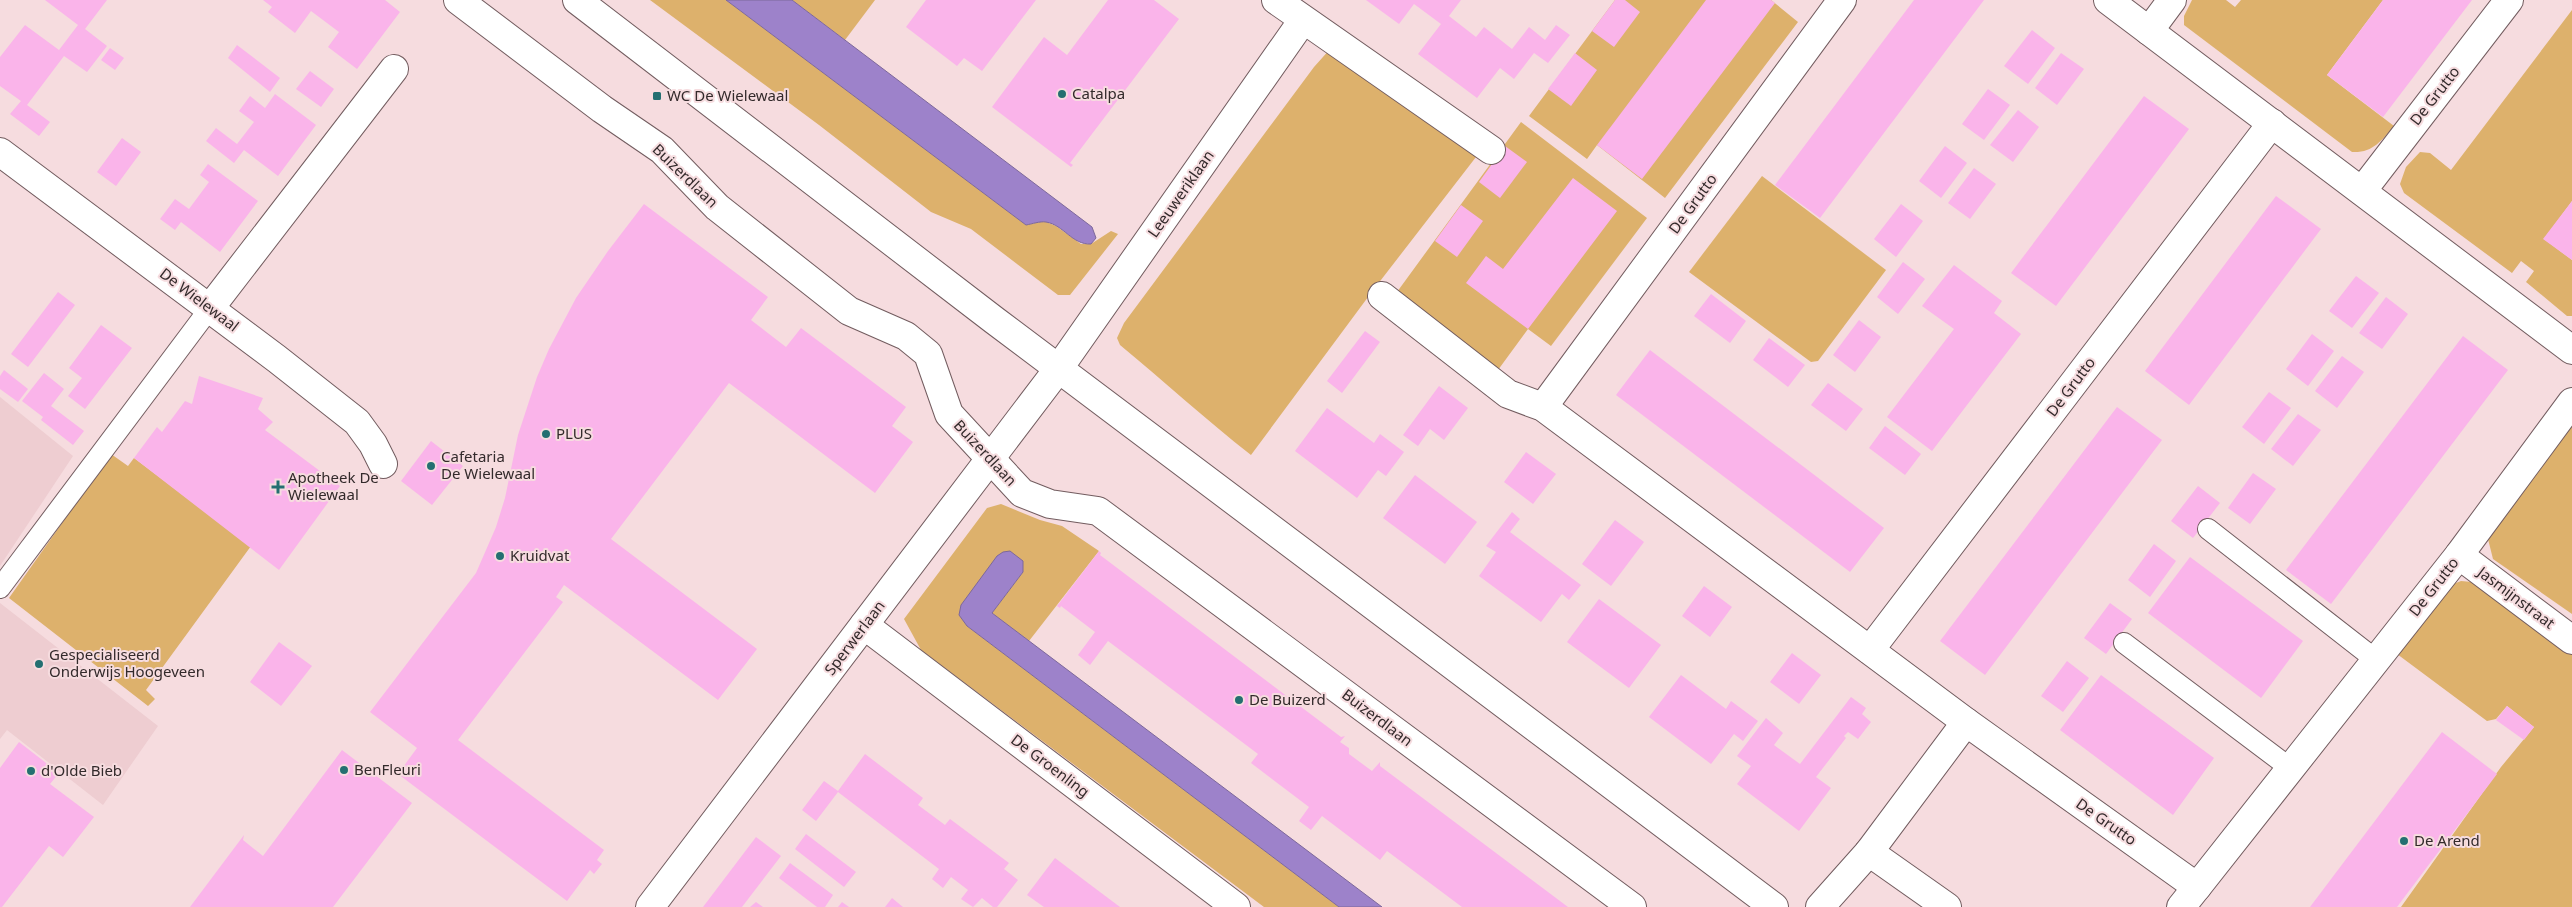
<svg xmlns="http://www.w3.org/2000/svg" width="2572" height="907" font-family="'Noto Sans',sans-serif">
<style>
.built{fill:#eecdd1}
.green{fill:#ddb16c}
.water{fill:#9d82ca;stroke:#7d689a}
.building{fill:#fab4ea}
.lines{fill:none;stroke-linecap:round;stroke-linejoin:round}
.service-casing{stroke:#725c5f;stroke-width:22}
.minor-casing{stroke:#725c5f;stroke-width:30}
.tertiary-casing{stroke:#725c5f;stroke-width:30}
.service{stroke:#fff;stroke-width:20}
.minor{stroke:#fff;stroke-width:28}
.tertiary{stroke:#fff;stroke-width:28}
.poi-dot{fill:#246f71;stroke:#f6dcdf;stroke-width:2}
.labels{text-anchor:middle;stroke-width:4;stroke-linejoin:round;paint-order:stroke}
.poi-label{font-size:15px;fill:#332a2b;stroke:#f6dcdf;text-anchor:start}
.street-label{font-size:15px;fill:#332a2b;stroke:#f6dcdf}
</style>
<rect width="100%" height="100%" fill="#f6dcdf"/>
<!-- built -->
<g class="built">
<path d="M0,397L73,456L0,566Z"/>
<path d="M0,603L158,726L103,805L7,730L0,739Z"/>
</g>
<!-- green -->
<g class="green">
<path d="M650,0H726L1026,225L1044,221L1056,226L1081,244H1091L1111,231L1118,234L1070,295H1058L971,229L931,212L819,125Z"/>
<path d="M792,0H875L845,40Z"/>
<path d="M1615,0H1771L1798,22L1665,198L1597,145L1587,159L1529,116Z"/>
<path d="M2192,0H2226L2235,7L2241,0H2383L2327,75L2394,126C2381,141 2373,153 2352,152L2184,25V16Z"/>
<path d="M2572,10V201L2544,239L2572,260V316H2567L2526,282L2534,271L2521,261L2512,273L2404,193L2400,184L2406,167L2420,152L2430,153L2451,170Z"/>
<path d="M1331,48L1476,157L1374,289L1251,455C1206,420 1164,381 1120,345L1117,338L1124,323L1314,67Z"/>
<path d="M1521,122L1647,218L1551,346L1528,329L1498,370L1397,292Z"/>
<path d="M1762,176L1886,270L1818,361L1811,362L1689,272Z"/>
<path d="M2572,420V614L2493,559L2487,535Z"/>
<path d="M111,454L128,466L134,458L251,546L146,690L155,699L148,706L9,598Z"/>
<path d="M1001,504L1040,520L1062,526L1099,551L1029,641L992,613L1023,572L967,626L1339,907H1264L921,650L904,619L987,508Z"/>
<path d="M2461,581L2472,582L2572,654V907H2401L2501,767L2534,727L2507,706L2496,719L2487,721L2393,651L2448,586Z"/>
</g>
<!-- water -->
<g class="water">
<path d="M726,0H792L1092,227L1096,238L1091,244C1072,245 1064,225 1046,222C1040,221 1032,224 1026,225Z"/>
<path d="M1010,551L1023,561V572L992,613L1382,907H1339L967,626L959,615L961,605L997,556L1003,552Z"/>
</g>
<!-- building -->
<g class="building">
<path d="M45,0H107L85,29L107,46L87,72L64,56L27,105L50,122L39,136L10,114L21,101L0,86V57L25,25L59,50L78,25Z"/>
<path d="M263,0H385L400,12L357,69L328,47L339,32L311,11L295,33L268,12L272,7Z"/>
<path d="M926,0H1036L982,71L964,58L957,66L906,27Z"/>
<path d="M1108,0H1154L1179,19L1070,163L1073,165L1071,167L992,107L1044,37L1067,55Z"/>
<path d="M1366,0H1461L1449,16L1476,37L1484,27L1512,49L1529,27L1545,40L1556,25L1570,35L1548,63L1534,53L1514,79L1500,68L1477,98L1418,54L1441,24L1414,4L1399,24Z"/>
<path d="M1615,0H1625L1640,12L1614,47L1592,31Z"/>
<path d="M1706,0H1771L1775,3L1642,179L1597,145Z"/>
<path d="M1914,0H1984L1820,218L1775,185Z"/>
<path d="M2383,0H2472L2383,117L2327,75Z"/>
<path d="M2032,30L2055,48L2028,84L2004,66Z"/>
<path d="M237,45L280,78L270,92L228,58Z"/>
<path d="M110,48L124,58L115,70L101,60Z"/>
<path d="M1575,53L1597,70L1571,106L1548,89Z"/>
<path d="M2061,53L2084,69L2057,105L2035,88Z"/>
<path d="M310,71L334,89L321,107L296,89Z"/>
<path d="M1988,89L2010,105L1984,140L1962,124Z"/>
<path d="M275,94L316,125L278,176L244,150L234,163L206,141L216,128L237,144L254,122L239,111L250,96L265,108Z"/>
<path d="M2144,96L2189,129L2056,306L2011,273Z"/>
<path d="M2018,110L2039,127L2013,162L1990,145Z"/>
<path d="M122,138L141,152L116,186L97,172Z"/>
<path d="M1505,146L1527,162L1500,198L1479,182Z"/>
<path d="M1945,146L1967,163L1941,198L1919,181Z"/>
<path d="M208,164L258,201L220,252L181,222L175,230L160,219L175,199L189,209L209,182L200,175Z"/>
<path d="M1974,168L1996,184L1970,219L1948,203Z"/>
<path d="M1573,178L1617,211L1528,329L1466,283L1486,256L1503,269Z"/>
<path d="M2276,196L2321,229L2189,405L2145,371Z"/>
<path d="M2572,201V260L2543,239Z"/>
<path d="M644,204L768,297L751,320L786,347L801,328L906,407L892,426L913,442L875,493L729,383L611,539L757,649L718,700L564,585L556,597L563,602L458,740L604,850L597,860L602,864L594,874L590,870L567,901L398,774L417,748L370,712L476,573L496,527L505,498L518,435L537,377L549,349L576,298L608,251Z"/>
<path d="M1901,204L1923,221L1896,257L1874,239Z"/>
<path d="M1461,205L1483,221L1457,257L1435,241Z"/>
<path d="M1903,262L1925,279L1898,314L1877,297Z"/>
<path d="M1954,265L2002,301L1994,313L2021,334L1932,451L1887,417L1954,329L1922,306Z"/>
<path d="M2356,276L2379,293L2352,328L2329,311Z"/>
<path d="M58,292L75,305L28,367L11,354Z"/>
<path d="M1711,294L1746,321L1730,343L1694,316Z"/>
<path d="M2386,297L2408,314L2382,349L2359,333Z"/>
<path d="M1859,320L1881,337L1855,372L1833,355Z"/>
<path d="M101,325L132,348L85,409L68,396L82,378L69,368Z"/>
<path d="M1365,331L1380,342L1342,393L1327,381Z"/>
<path d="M2312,334L2334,351L2308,386L2286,369Z"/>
<path d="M2463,336L2508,370L2331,604L2286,570Z"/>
<path d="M1769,338L1805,365L1788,387L1753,360Z"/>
<path d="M1650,350L1884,528L1850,572L1616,395Z"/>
<path d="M2342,356L2364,372L2337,408L2315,391Z"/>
<path d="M4,370L28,389L18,402L0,389V376Z"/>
<path d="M44,373L64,389L51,406L84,431L73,445L41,420L43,417L22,401Z"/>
<path d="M199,376L263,398L258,409L273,422L265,430L340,486L279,570L134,458L157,427L162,432L185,401L192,404Z"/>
<path d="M1828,383L1863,409L1846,431L1811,405Z"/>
<path d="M1439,386L1468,408L1444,440L1430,429L1418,446L1403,435Z"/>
<path d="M2269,392L2291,408L2264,444L2242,427Z"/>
<path d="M2117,407L2162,440L1985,675L1940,641Z"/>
<path d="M1327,408L1374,443L1380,434L1404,452L1386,476L1378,470L1357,498L1295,451Z"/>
<path d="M2298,414L2321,430L2293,466L2271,449Z"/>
<path d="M1885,426L1921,454L1905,475L1869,448Z"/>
<path d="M431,441L463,466L432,505L401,481Z"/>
<path d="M1526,452L1556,474L1533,504L1504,482Z"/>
<path d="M2253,473L2276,489L2250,524L2228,508Z"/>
<path d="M1415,475L1477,522L1445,564L1383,518Z"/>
<path d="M2198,486L2220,503L2193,538L2171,521Z"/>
<path d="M1512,512L1520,519L1510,532L1581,585L1569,600L1562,594L1541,622L1479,576L1496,552L1486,546Z"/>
<path d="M1615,520L1644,542L1611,586L1582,564Z"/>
<path d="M2154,544L2176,561L2150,597L2128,580Z"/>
<path d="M1099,551L1101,553L1100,555L1341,737L1345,736L1340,742L1349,748V754L1372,771L1380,762V766L1568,907H1462L1387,851L1380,860L1322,816L1311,830L1299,821L1309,807L1251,763L1258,754L1108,641L1090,665L1078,655L1095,632L1061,606L1060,608L1057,606Z"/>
<path d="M2190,557L2303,641L2261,698L2148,613Z"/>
<path d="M1704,586L1732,607L1710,637L1682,616Z"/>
<path d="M1599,599L1661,645L1629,688L1567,642Z"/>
<path d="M2110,603L2132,619L2106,654L2084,638Z"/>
<path d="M279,642L312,666L281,706L250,682Z"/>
<path d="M1792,653L1821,675L1799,704L1770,682Z"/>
<path d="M2067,661L2089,678L2063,712L2041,696Z"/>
<path d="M1681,675L1726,709L1731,701L1758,721L1743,741L1734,734L1711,764L1649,717Z"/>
<path d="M2101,675L2214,758L2173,815L2060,730Z"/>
<path d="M1851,697L1866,708L1862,714L1871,722L1858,739L1848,732L1844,736L1846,738L1816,777L1831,788L1799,831L1737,784L1751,766L1737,756L1766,718L1783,733L1774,745L1800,764Z"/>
<path d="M2507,706L2534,727L2524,740L2496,720Z"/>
<path d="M2442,732L2497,774L2397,907H2310Z"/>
<path d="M19,742L59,773L50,784L94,817L63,857L49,846L2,907H0V768Z"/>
<path d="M342,750L412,803L333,907H190L244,835L243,840L263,856Z"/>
<path d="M865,754L923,798L918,805L945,825L950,819L1009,863L1004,869L1018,880L997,907H993L982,898L973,907L961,899L968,890L951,877L943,888L932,879L939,869L838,792L816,821L802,810L824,781L838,791Z"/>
<path d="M806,834L856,872L844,887L795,849Z"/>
<path d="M756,837L781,856L742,907H703Z"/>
<path d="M1055,858L1084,880L1120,907H1044L1027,895Z"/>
<path d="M790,863L833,895L825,907H817L779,878Z"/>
<path d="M892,898L903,907H885Z"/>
<path d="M756,902L763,907H750Z"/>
<path d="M842,902L849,907H838Z"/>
</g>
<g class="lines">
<!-- service casing -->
<g class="service-casing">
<g id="service">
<path d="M2208,529L2376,660"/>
<path d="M0,588L210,308"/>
<path d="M2124,643L2290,768"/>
</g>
</g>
<!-- minor casing -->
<g class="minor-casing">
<g id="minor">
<path d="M458,0L602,109L662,150L717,207L849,311L906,336L928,354L949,414L1022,493L1050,504L1098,511L1632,907"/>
<path d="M1276,0L1491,150"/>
<path d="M2108,0L2572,350"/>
<path d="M2149,31L2172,0"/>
<path d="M0,152L277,359L357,422L373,444L383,464"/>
<path d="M2362,191L2509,0"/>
<path d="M1382,296L1508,394L1543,407L1966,722L2197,887L2459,555L2572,402"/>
<path d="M210,308L394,69"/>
<path d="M1543,407L1842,0"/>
<path d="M2459,555L2572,640"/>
<path d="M864,625L1236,907"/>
<path d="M1870,650L2272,123"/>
<path d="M1869,852L1947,907"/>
<path d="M650,907L1059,368L1303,20"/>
<path d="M1820,907L1869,852L1966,722"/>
<path d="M2181,907L2197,887"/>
</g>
</g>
<!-- tertiary casing -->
<g class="tertiary-casing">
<path id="tertiary" d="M577,0L994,320L1774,907"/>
</g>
<!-- service -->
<use href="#service" class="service"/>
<!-- minor -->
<use href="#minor" class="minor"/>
<!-- tertiary -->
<use href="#tertiary" class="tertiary"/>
</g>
<!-- markers -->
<g class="poi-dot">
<circle cx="1062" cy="94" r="5"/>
<rect x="652" y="91" width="10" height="10" rx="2.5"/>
<circle cx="546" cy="434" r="5"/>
<circle cx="431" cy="466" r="5"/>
<path d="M275.5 479.5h5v5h5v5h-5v5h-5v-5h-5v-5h5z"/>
<circle cx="500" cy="556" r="5"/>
<circle cx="39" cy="664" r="5"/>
<circle cx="1239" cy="700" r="5"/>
<circle cx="344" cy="770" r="5"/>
<circle cx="31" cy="771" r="5"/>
<circle cx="2404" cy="841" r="5"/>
</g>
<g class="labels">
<!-- poi labels -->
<g class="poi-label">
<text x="1072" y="99">Catalpa</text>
<text x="667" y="101">WC De Wielewaal</text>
<text x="556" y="439">PLUS</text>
<text x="441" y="462">Cafetaria<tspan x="441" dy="17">De Wielewaal</tspan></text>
<text x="288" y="483">Apotheek De<tspan x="288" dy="17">Wielewaal</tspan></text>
<text x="510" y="561">Kruidvat</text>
<text x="49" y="660">Gespecialiseerd<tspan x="49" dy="17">Onderwijs Hoogeveen</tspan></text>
<text x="1249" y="705">De Buizerd</text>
<text x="354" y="775">BenFleuri</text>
<text x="41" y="776">d'Olde Bieb</text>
<text x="2414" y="846">De Arend</text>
</g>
<!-- street labels -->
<g class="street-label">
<text transform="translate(2435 96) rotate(-52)" y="5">De Grutto</text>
<text transform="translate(685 176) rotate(44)" y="5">Buizerdlaan</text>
<text transform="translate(1181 194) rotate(-55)" y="5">Leeuweriklaan</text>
<text transform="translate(1693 204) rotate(-54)" y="5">De Grutto</text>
<text transform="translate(199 300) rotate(37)" y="5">De Wielewaal</text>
<text transform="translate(2071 387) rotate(-53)" y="5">De Grutto</text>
<text transform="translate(985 453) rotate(47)" y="5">Buizerdlaan</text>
<text transform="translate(2434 587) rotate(-52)" y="5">De Grutto</text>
<text transform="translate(2516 598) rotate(37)" y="5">Jasmijnstraat</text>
<text transform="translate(855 638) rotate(-53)" y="5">Sperwerlaan</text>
<text transform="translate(1377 718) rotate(37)" y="5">Buizerdlaan</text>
<text transform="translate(1050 766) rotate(37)" y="5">De Groenling</text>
<text transform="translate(2106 822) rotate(35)" y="5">De Grutto</text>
</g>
</g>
</svg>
